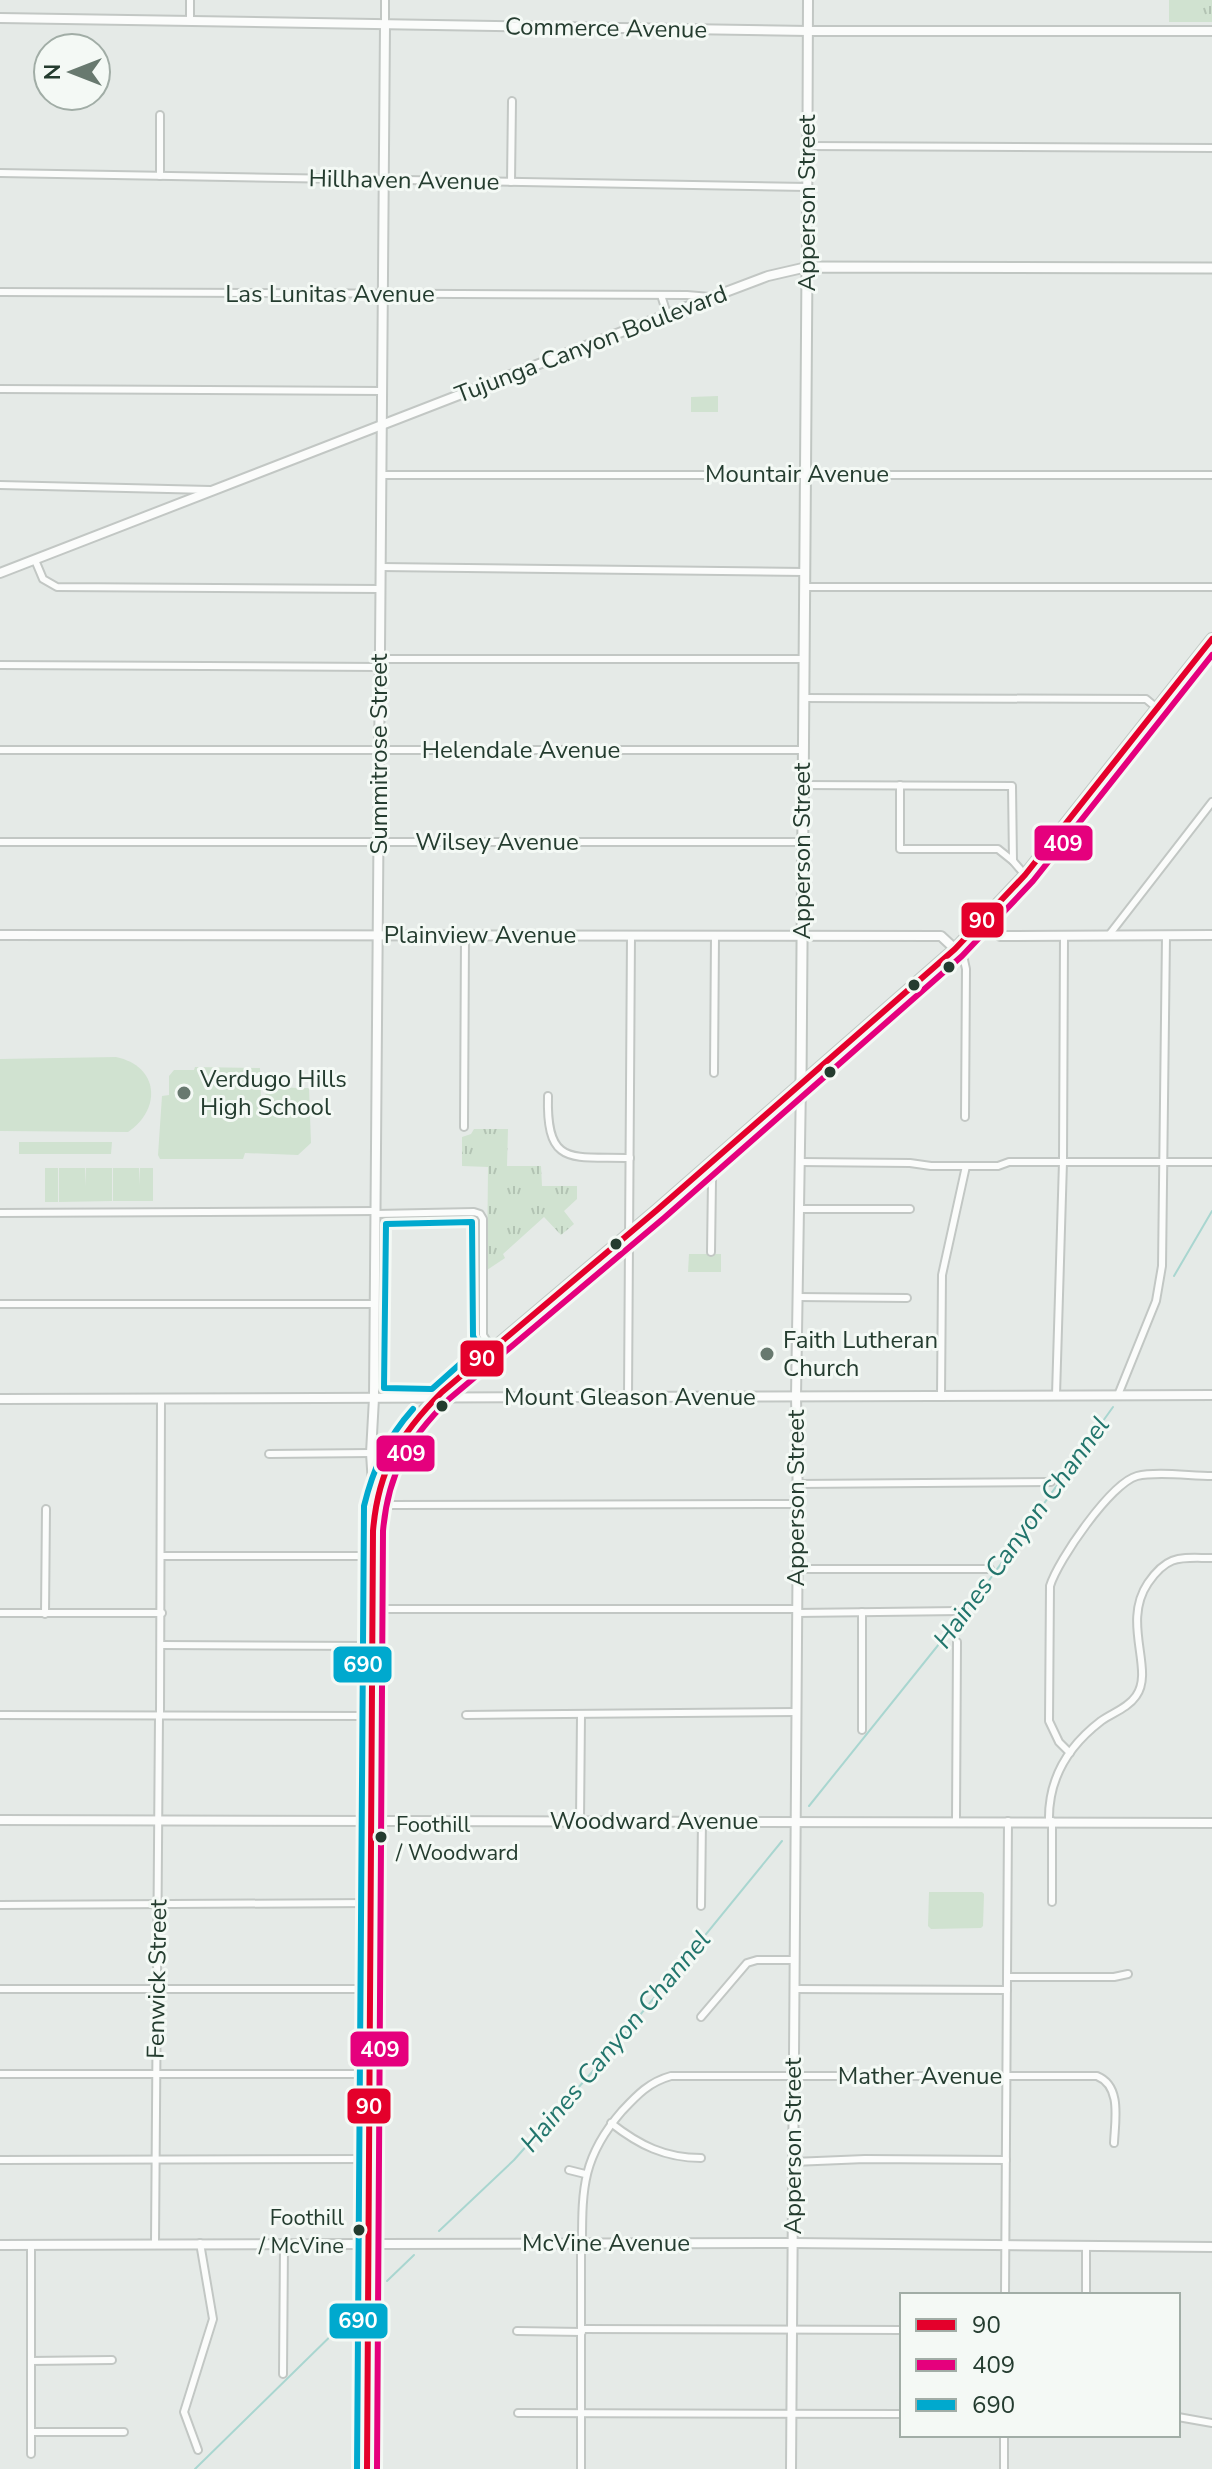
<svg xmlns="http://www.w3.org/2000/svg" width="1212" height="2469" font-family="'Nunito Sans',sans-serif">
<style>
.green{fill:#d0e2d0}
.park{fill:url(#park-tufts)}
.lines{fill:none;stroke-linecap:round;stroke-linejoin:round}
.stream{stroke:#a9d6d0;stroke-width:2}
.minor-casing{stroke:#c2c7c4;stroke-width:10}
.tertiary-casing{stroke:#c2c7c4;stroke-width:12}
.secondary-casing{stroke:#c0c6c2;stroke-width:13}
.primary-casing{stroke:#c1c9c5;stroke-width:14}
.minor{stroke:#fbfcfb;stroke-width:6}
.tertiary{stroke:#fbfcfb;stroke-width:8}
.secondary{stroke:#fbfcfb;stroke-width:9}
.primary{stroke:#cfd6d2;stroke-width:10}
.bus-1-casing{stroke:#f4f9f5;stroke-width:12}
.bus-2-casing{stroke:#f4f9f5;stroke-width:12}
.bus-3-casing{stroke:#f4f9f5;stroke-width:12}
.bus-1{stroke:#e4002b;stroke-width:6}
.bus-2{stroke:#e5007d;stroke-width:6}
.bus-3{stroke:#00a9ce;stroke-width:6}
.bus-dot{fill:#243c2f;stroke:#f4f9f5;stroke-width:3}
.poi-dot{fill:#68796f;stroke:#f4f9f5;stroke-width:3}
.labels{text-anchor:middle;stroke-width:6;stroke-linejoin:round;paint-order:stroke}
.bus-label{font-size:22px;fill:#243c2f;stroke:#f4f9f5;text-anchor:start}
.street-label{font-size:24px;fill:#243c2f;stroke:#f4f9f5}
.poi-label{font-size:24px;fill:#243c2f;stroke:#f4f9f5;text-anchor:start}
.water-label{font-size:26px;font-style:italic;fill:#22756c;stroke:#f4f9f5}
.line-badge{stroke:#f4f9f5;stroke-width:3}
.badge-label{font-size:22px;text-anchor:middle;font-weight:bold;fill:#fff}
</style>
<defs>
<pattern id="park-tufts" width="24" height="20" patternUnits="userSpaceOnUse" patternTransform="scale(2)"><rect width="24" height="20" fill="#d0e2d0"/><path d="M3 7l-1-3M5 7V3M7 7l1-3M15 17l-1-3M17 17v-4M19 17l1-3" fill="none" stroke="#b2c3b3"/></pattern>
</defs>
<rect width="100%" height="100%" fill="#e5eae7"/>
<!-- green -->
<g class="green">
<path d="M718,396V412H691V397Z"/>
<path d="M116,1057C159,1066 162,1109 128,1132L0,1131V1059Z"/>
<path d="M195,1067L260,1068L261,1098C275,1085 291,1088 309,1088L311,1143L298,1155L245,1153L243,1159H160L158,1155L162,1096L169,1095V1076L174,1070H194Z"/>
<path d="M19,1142H112L111,1154H19Z"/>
<rect x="45" y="1168" width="13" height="34"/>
<path d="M59,1168H85L86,1186V1168H112V1201L59,1202Z"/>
<path d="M113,1168H139L140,1185V1168H153V1201H113Z"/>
<path d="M689,1254H721V1272H688Z"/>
<path d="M929,1892H982L984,1894L983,1926L981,1928L931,1929L928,1926Z"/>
</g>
<!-- park -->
<g class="park">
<rect x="1169" y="0" width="43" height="22"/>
<path d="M474,1129H508L507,1166H541L542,1186H577V1199L564,1211L574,1224L561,1235L544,1217L503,1254L505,1258L487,1270L488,1167L462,1166V1137L471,1134Z"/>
</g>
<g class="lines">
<!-- stream -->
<g class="stream">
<path d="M1174,1276L1212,1211"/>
<path d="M809,1806L980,1593L1113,1407"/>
<path d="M439,2231L514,2160L609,2053L782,1841"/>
<path d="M387,2281L414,2255"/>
<path d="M195,2469L348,2319"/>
</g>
<!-- minor casing -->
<g class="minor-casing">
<g id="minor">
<path d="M190,21V0"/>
<path d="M385,25V0"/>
<path d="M807,146L1212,148"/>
<path d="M0,173L807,187"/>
<path d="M160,176V115"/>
<path d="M511,182L512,101"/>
<path d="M0,292L687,295L710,297"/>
<path d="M661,295L667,314"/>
<path d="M0,389L382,391"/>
<path d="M381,475H1212"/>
<path d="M0,485L210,490"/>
<path d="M35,560L43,579L57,587L380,589"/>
<path d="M381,567L804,572"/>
<path d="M804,587H1212"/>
<path d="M380,659H803"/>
<path d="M0,665L380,667"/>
<path d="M803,698L1146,699L1158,709"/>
<path d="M0,750H802"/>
<path d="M802,785L1012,786L1013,861L1025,875"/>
<path d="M900,785V849H998L1013,861"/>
<path d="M0,842H802"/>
<path d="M1109,935L1212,802"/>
<path d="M955,949L964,960L966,969L965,1117"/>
<path d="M714,1073L715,935"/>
<path d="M548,1096C546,1168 572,1156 630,1158"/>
<path d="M464,1127L465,935"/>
<path d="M800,1162L910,1163L931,1166H998L1009,1162H1212"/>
<path d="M704,1168L712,1180L711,1252"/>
<path d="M800,1209H910"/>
<path d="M0,1213L376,1211"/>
<path d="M376,1214L474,1212L480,1214L483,1219V1335L492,1349"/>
<path d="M798,1297L907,1298"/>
<path d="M0,1304H375"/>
<path d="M1056,1395L1063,1162L1064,936"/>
<path d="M1118,1395L1156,1301L1162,1266L1166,936"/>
<path d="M941,1396L942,1275L966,1166"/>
<path d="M628,1397L631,935"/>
<path d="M269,1454L371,1453"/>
<path d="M798,1484L1051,1482"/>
<path d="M375,1501L391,1505L798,1504"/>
<path d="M162,1556H373"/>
<path d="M797,1569H990"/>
<path d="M373,1609H797"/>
<path d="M0,1613H162"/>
<path d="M797,1613L960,1611"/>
<path d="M45,1614L46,1509"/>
<path d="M161,1645L373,1646"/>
<path d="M0,1715L372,1716"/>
<path d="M160,1715L161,1399"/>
<path d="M466,1715L796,1712"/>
<path d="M862,1730V1612"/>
<path d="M1070,1753L1059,1742L1049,1721L1050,1586C1058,1560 1111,1483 1137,1476C1157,1471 1190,1476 1212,1476"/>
<path d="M956,1820L957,1642"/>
<path d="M580,1821L581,1715"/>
<path d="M1049,1821C1048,1779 1067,1747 1101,1721C1112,1713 1128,1708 1136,1696C1155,1670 1121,1623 1148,1583C1168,1554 1180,1558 1212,1558"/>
<path d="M1052,1902V1821"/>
<path d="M0,1905L371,1903"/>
<path d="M701,1906L702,1820"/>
<path d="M1007,1977H1114L1128,1974"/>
<path d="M0,1989H370"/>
<path d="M794,1989L1007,1990"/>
<path d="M701,2017L747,1963L757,1960H794"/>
<path d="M0,2074H369"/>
<path d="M611,2123C639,2145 665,2158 701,2158"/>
<path d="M0,2160L369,2159"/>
<path d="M793,2162L865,2159L1006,2160"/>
<path d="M569,2170L585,2174"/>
<path d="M155,2243L159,1715"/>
<path d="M582,2243C582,2187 583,2156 622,2111C637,2095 649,2082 671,2076H1097C1122,2086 1115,2120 1114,2143"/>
<path d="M1086,2245V2295"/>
<path d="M1005,2295L1008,1821"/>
<path d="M582,2329L902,2330"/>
<path d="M517,2331L582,2332"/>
<path d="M31,2361L112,2360"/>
<path d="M283,2374L284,2243"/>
<path d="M518,2413L902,2414"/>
<path d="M1178,2417L1212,2423"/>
<path d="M31,2432H124"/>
<path d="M198,2450L184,2412L213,2319L200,2243"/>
<path d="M31,2454V2244"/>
<path d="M581,2469V2243"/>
<path d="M1004,2469V2435"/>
</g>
</g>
<!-- tertiary casing -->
<g class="tertiary-casing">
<g id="tertiary">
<path d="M0,18L808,31H1212"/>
<path d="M0,573L686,307L768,276L807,267L808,0"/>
<path d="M982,921L1000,936L1212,935"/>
<path d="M0,935L941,936L955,949"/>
<path d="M0,1399L1212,1395"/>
<path d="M374,1500L371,1453L374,1398L385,25"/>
<path d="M0,1820L1212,1823"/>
<path d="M0,2245L793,2243L1212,2247"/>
<path d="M791,2469L798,1504L796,1396L801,1083"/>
</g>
</g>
<!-- secondary casing -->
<g class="secondary-casing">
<path id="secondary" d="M801,1083L807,267L1212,268"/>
</g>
<!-- primary casing -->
<g class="primary-casing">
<path id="primary" d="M367,2469L373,1531C375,1469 399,1433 442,1392L657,1210L955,949L1025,875L1212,639"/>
</g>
<!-- minor -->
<use href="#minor" class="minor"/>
<!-- tertiary -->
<use href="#tertiary" class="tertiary"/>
<!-- secondary -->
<use href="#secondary" class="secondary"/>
<!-- primary -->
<use href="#primary" class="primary"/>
<!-- bus-1 casing -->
<g class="bus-1-casing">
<path id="bus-1" d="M367,2469L373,1531C378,1470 399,1435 442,1392L657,1210L955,949L1025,875L1212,639"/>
</g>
<!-- bus-2 casing -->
<g class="bus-2-casing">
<path id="bus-2" d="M377,2469L383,1531C388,1473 408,1440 449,1399L664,1218L962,956L1033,881L1212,655"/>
</g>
<!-- bus-3 casing -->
<g class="bus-3-casing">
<g id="bus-3">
<path d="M472,1222L473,1336L479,1347L432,1389L384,1388L386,1224Z"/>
<path d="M357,2469L364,1506C373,1469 387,1438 413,1409"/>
</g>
</g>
<!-- bus-1 -->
<use href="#bus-1" class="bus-1"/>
<!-- bus-2 -->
<use href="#bus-2" class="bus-2"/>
<!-- bus-3 -->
<use href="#bus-3" class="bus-3"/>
</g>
<!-- markers -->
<g class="bus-dot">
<circle cx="949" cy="967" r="7"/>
<circle cx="914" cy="985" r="7"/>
<circle cx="830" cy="1072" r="7"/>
<circle cx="616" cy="1244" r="7"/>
<circle cx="442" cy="1406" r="7"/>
<circle cx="381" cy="1837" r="7"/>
<circle cx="359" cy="2230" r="7"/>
</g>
<g class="poi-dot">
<circle cx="184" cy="1093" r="8"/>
<circle cx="767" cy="1354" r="8"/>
</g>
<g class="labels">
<!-- bus labels -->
<g class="bus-label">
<text x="396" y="1832">Foothill<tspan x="396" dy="28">/ Woodward</tspan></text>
<text x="344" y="2225" text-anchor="end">Foothill<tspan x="344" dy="28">/ McVine</tspan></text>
</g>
<!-- street labels -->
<g class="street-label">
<text transform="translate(606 28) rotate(1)" y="8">Commerce Avenue</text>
<text transform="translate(404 180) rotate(1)" y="8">Hillhaven Avenue</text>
<text transform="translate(807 203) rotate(-90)" y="8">Apperson Street</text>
<text x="330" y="302">Las Lunitas Avenue</text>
<text transform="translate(591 344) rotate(-21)" y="8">Tujunga Canyon Boulevard</text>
<text x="797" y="482">Mountair Avenue</text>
<text x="521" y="758">Helendale Avenue</text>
<text transform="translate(379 754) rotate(-90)" y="8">Summitrose Street</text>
<text x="497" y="850">Wilsey Avenue</text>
<text transform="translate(802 851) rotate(-90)" y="8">Apperson Street</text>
<text x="480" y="943">Plainview Avenue</text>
<text x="630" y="1405">Mount Gleason Avenue</text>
<text transform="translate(796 1498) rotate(-90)" y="8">Apperson Street</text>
<text x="654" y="1829">Woodward Avenue</text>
<text transform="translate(157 1979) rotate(-89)" y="8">Fenwick Street</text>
<text x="920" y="2084">Mather Avenue</text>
<text transform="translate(793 2146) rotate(-90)" y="8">Apperson Street</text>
<text x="606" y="2251">McVine Avenue</text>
</g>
<!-- poi labels -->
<g class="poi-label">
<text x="200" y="1087">Verdugo Hills<tspan x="200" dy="28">High School</tspan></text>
<text x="783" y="1348">Faith Lutheran<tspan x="783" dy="28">Church</tspan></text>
</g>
<!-- water labels -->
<g class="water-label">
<text transform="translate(1021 1532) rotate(-54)" y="9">Haines Canyon Channel</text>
<text transform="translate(615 2041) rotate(-50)" y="9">Haines Canyon Channel</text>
</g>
</g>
<g class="line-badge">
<rect x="1033" y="824" width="61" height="38" rx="8" fill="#e5007d"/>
<rect x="960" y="901" width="45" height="38" rx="8" fill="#e4002b"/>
<rect x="459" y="1339" width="46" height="39" rx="8" fill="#e4002b"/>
<rect x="375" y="1434" width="61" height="39" rx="8" fill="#e5007d"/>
<rect x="332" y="1645" width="61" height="39" rx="8" fill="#00a9ce"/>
<rect x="349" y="2030" width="61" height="38" rx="8" fill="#e5007d"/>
<rect x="346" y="2087" width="46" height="38" rx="8" fill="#e4002b"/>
<rect x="328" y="2302" width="61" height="38" rx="8" fill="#00a9ce"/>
</g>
<g class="badge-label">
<text x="1063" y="851">409</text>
<text x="982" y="928">90</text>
<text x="482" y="1366">90</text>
<text x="406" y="1461">409</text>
<text x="363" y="1672">690</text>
<text x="380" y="2057">409</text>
<text x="369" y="2114">90</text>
<text x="358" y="2328">690</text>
</g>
<!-- legend -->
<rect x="900" y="2293" width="280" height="144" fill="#f4f9f5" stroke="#a1ada6" stroke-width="2"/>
<rect x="916" y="2319" width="40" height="12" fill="#e4002b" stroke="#a1ada6" stroke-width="2"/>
<text x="972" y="2333" font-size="24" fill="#243c2f">90</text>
<rect x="916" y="2359" width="40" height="12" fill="#e5007d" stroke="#a1ada6" stroke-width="2"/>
<text x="972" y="2373" font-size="24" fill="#243c2f">409</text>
<rect x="916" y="2399" width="40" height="12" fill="#00a9ce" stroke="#a1ada6" stroke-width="2"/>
<text x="972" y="2413" font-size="24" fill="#243c2f">690</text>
<!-- north arrow -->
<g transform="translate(72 72) rotate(270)"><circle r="38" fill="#f4f9f5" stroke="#a1ada6" stroke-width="2"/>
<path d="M0-6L14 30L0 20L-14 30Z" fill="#68796f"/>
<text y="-12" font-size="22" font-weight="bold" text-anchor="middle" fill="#243c2f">N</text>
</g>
</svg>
